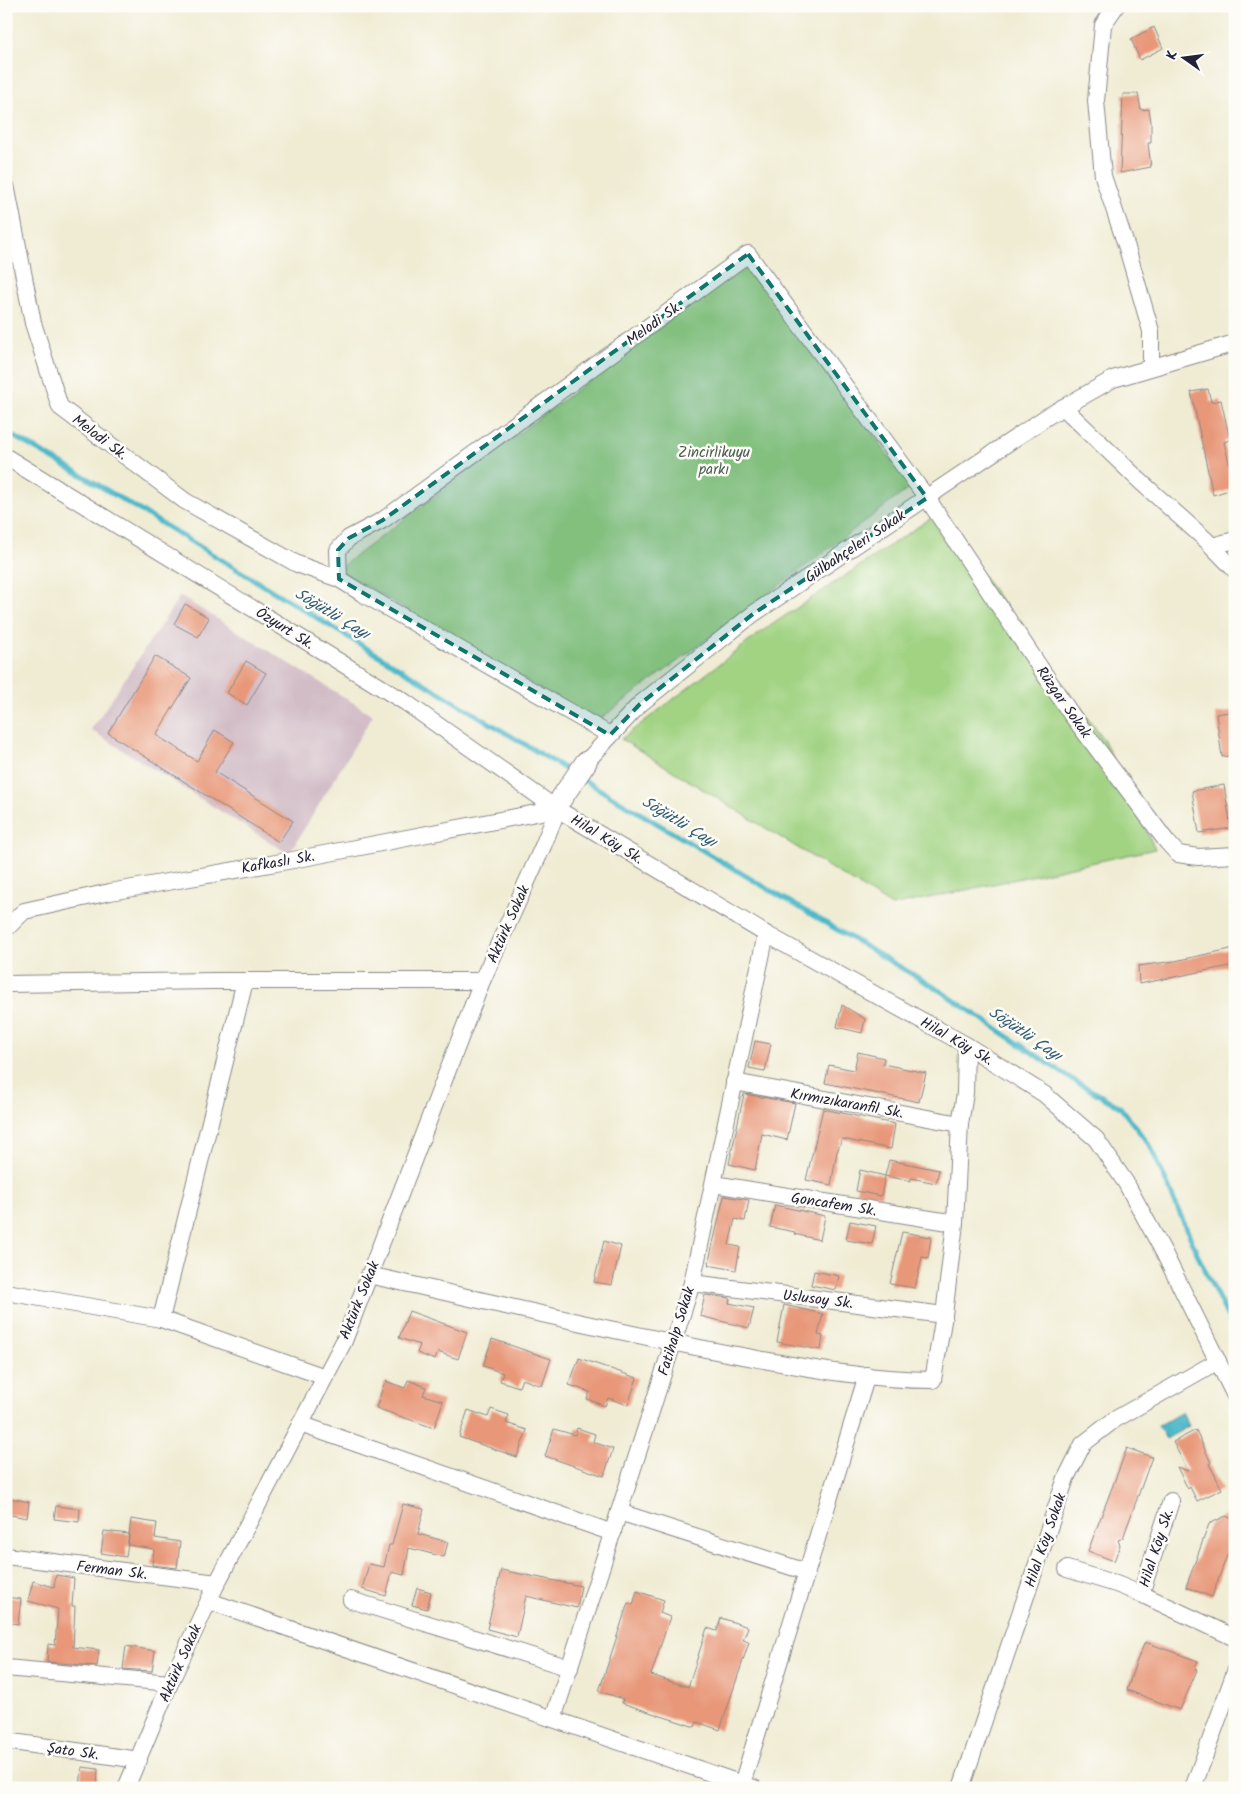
<svg xmlns="http://www.w3.org/2000/svg" width="1241" height="1794" font-family="Kalam,sans-serif">
<style>
.industrial{fill:#d2bdc7}
.green{fill:#a1d383;stroke:#627a5f}
.water{fill:#4db8c9;stroke:#386d82}
.lines{fill:none;stroke-linecap:round;stroke-linejoin:round}
.stream{stroke:#4db8c9;stroke-width:5}
.building{fill:#e89879}
.minor-casing{stroke:#898788;stroke-width:18}
.major-casing{stroke:#898788;stroke-width:23}
.minor{stroke:#fff;stroke-width:16}
.major{stroke:#fff;stroke-width:21}
.marked{fill:#0f766e;fill-opacity:0.2;stroke:#0f766e;stroke-width:4;stroke-dasharray:10 6;stroke-linejoin:round}
.labels{text-anchor:middle;stroke-width:5;stroke-linejoin:round;paint-order:stroke}
.street-label{font-size:15px;fill:#22223b;stroke:#fdfcf7}
.park-label{font-size:15px;fill:#4e6054;stroke:#fdfcf7}
.water-label{font-size:16px;font-style:italic;fill:#335e74;stroke:#fdfcf7}
</style>
<rect width="100%" height="100%" fill="#fdfcf7"/>
<filter id="ink" filterUnits="userSpaceOnUse"><feTurbulence type="fractalNoise" baseFrequency=".02" numOctaves="2"/><feDisplacementMap in="SourceGraphic" scale="10" xChannelSelector="R" yChannelSelector="G"/><feConvolveMatrix kernelMatrix="1 2 1 2 8 2 1 2 1" color-interpolation-filters="sRGB"/></filter>
<filter id="wash" filterUnits="userSpaceOnUse"><feTurbulence type="fractalNoise" baseFrequency=".0096" numOctaves="4" result="noise"/><feDisplacementMap in="SourceGraphic" scale="20" xChannelSelector="R" yChannelSelector="G"/><feGaussianBlur stdDeviation="1.12" result="paint"/><feColorMatrix in="noise" values="0 0 0 0 0 0 0 0 0 0 0 0 0 0 0 0 0 1.4 0 .05"/><feComposite in="paint" operator="in"/></filter>
<g filter="url(#wash)">
<rect width="100%" height="100%" fill="#f0ecd4"/>
<!-- industrial -->
<path class="industrial" d="M180,596L373,715L289,854L91,730Z"/>
<!-- green -->
<g class="green">
<path d="M748,261L911,487L596,722L338,569Z"/>
<path d="M937,514L1104,740L1155,849L892,906L621,739L764,630Z"/>
</g>
<!-- water -->
<path class="water" d="M1182,1412L1189,1426L1166,1439L1158,1426Z"/>
<g class="lines">
<!-- stream -->
<g class="stream">
<path d="M6,432L85,477L572,773"/>
<path d="M582,779L939,990L1070,1078L1120,1107L1151,1147L1200,1260L1235,1332"/>
</g>
</g>
<g id="blocks">
<!-- building -->
<g class="building">
<path d="M1154,27L1163,48L1140,60L1131,39Z"/>
<path d="M1123,94H1138L1141,110L1149,109L1151,122V143H1148L1151,167L1120,173Z"/>
<path d="M1208,389L1211,402L1221,400L1230,440L1224,442L1235,488L1213,495L1191,392Z"/>
<path d="M185,604L209,618L198,637L174,624Z"/>
<path d="M155,656L191,678L156,735L197,761L215,730L234,742L215,772L293,821L279,842L108,733Z"/>
<path d="M246,661L266,673L247,705L227,693Z"/>
<path d="M1235,711V755L1222,757L1216,714Z"/>
<path d="M1224,785L1231,828L1199,833L1192,791Z"/>
<path d="M1235,948V965L1139,984L1138,966L1175,961Z"/>
<path d="M842,1005L865,1019L862,1033L837,1027Z"/>
<path d="M755,1041L771,1044L765,1071L749,1068Z"/>
<path d="M858,1052L884,1058L883,1064L926,1073L919,1102L825,1083L829,1065L854,1070Z"/>
<path d="M744,1094L795,1103L787,1140L762,1134L755,1170L729,1164Z"/>
<path d="M823,1109L895,1124L891,1149L842,1139L837,1152L831,1185L806,1180Z"/>
<path d="M889,1160L939,1170L936,1183L911,1178V1181L885,1176L881,1196L856,1191L860,1170L885,1176Z"/>
<path d="M724,1196L749,1200L745,1221L735,1219L729,1245L740,1247L736,1270L708,1265Z"/>
<path d="M775,1205L825,1216L820,1240L794,1234L795,1232L770,1227Z"/>
<path d="M850,1221L876,1226L872,1244L846,1240Z"/>
<path d="M902,1232L931,1237L928,1258L922,1257L915,1288L890,1284Z"/>
<path d="M604,1241L621,1246L612,1285L594,1282Z"/>
<path d="M814,1271L839,1276L836,1290L811,1285Z"/>
<path d="M705,1295L730,1298L729,1303L754,1308L749,1328L700,1316Z"/>
<path d="M784,1305L823,1314L818,1335L823,1336L821,1350L777,1342Z"/>
<path d="M409,1311L467,1332L458,1359L438,1352L435,1360L417,1353L420,1345L399,1338Z"/>
<path d="M492,1339L551,1359L542,1386L522,1379L519,1387L500,1381L503,1373L483,1366Z"/>
<path d="M579,1358L637,1378L628,1405L608,1398L605,1406L587,1399L590,1392L569,1385Z"/>
<path d="M408,1380L426,1387L423,1395L443,1401L434,1428L376,1408L385,1381L405,1388Z"/>
<path d="M491,1409L509,1415L506,1423L527,1430L517,1457L459,1437L468,1410L488,1417Z"/>
<path d="M577,1428L595,1434L593,1442L613,1449L604,1476L545,1456L554,1429L575,1435Z"/>
<path d="M1196,1430L1211,1463L1209,1464L1222,1489L1197,1501L1190,1487L1188,1489L1177,1467L1188,1471L1173,1442Z"/>
<path d="M1127,1448L1152,1457L1123,1538L1118,1540L1120,1545L1114,1561L1088,1551Z"/>
<path d="M6,1497L29,1502L27,1518L6,1514Z"/>
<path d="M403,1504L424,1509L418,1534L448,1542L444,1557L409,1548L404,1575L392,1572L386,1596L362,1589L369,1564L384,1567L389,1545H392Z"/>
<path d="M56,1506L80,1509L79,1522L54,1519Z"/>
<path d="M1226,1516L1235,1520V1549L1232,1557L1227,1555L1212,1597L1186,1587L1209,1524Z"/>
<path d="M131,1519L157,1523L155,1538L180,1542L177,1568L152,1565L154,1549L128,1545Z"/>
<path d="M104,1531L129,1534L126,1557L101,1553Z"/>
<path d="M501,1570L581,1586L577,1608L526,1596L517,1637L487,1629Z"/>
<path d="M56,1575L74,1578L72,1606H75L73,1647L99,1650L97,1666L47,1662L48,1644L55,1645L58,1609L28,1601L33,1581L54,1587Z"/>
<path d="M417,1588L431,1592L427,1609L412,1605Z"/>
<path d="M637,1591L664,1600L660,1613L670,1617L651,1675L688,1687L707,1628L717,1631L721,1618L748,1627L743,1640L749,1642L720,1730L697,1722L695,1727L655,1714L622,1703L623,1699L599,1691L628,1603L633,1605Z"/>
<path d="M6,1597L21,1599L18,1624L6,1622Z"/>
<path d="M1145,1642L1198,1661L1195,1669L1197,1670L1180,1710L1127,1690L1135,1665Z"/>
<path d="M126,1646L155,1651L152,1671L123,1669Z"/>
<path d="M82,1767L98,1769L97,1788H80Z"/>
</g>
</g>
</g>
<g filter="url(#ink)">
<use href="#blocks" fill-opacity="0" stroke="#898788" stroke-width="1"/>
<g class="lines">
<!-- minor casing -->
<g class="minor-casing">
<g id="minor">
<path d="M1116,6L1103,25L1096,101L1103,176L1127,248L1151,331V367"/>
<path d="M6,185L33,323L60,407L185,501L297,564L339,579"/>
<path d="M1063,407L1141,482L1206,540L1235,570"/>
<path d="M6,457L405,702L557,809L766,934L966,1045L1044,1094L1096,1139L1126,1183L1162,1249L1235,1396"/>
<path d="M1212,546L1235,540"/>
<path d="M610,735L365,595L339,579L338,550L349,538L383,520L748,254L927,498L1071,714L1167,842L1178,854L1198,857L1235,855"/>
<path d="M586,762L640,704L753,614L1048,416L1113,379L1235,343"/>
<path d="M6,929L24,911L110,892L293,860L557,809"/>
<path d="M6,984L213,981H482"/>
<path d="M734,1082L960,1124"/>
<path d="M714,1184L955,1223"/>
<path d="M369,1275C490,1302 610,1331 731,1354C798,1366 865,1380 933,1380L944,1315L955,1223L960,1124L965,1093L966,1045"/>
<path d="M692,1283L944,1315"/>
<path d="M6,1292L161,1319L325,1377"/>
<path d="M161,1319L245,981"/>
<path d="M300,1424L613,1533"/>
<path d="M619,1512L807,1572"/>
<path d="M6,1556L217,1583"/>
<path d="M1067,1569L1116,1584L1141,1594L1235,1638"/>
<path d="M1141,1594L1171,1501"/>
<path d="M351,1600L570,1668"/>
<path d="M209,1601L754,1788"/>
<path d="M6,1668L170,1683"/>
<path d="M553,1719L692,1283L766,934"/>
<path d="M6,1741L139,1760"/>
<path d="M742,1784L867,1375"/>
<path d="M126,1788L170,1683L217,1583L344,1341L482,981L543,846L561,801"/>
<path d="M961,1788L1066,1478L1083,1444L1114,1420L1218,1361"/>
<path d="M1193,1788L1235,1672"/>
</g>
</g>
<!-- major casing -->
<g class="major-casing">
<path id="major" d="M561,799L586,762"/>
</g>
<!-- minor -->
<use href="#minor" class="minor"/>
<!-- major -->
<use href="#major" class="major"/>
</g>
</g>
<!-- marked area -->
<path class="marked" d="M748,254L927,498L753,614L640,704L610,735L339,579L338,550L349,538L383,520Z"/>
<g class="labels">
<!-- street labels -->
<g class="street-label">
<text transform="translate(654 323) rotate(-36)" y="5">Melodi Sk.</text>
<text transform="translate(100 437) rotate(37)" y="5">Melodi Sk.</text>
<text transform="translate(855 546) rotate(-34)" y="5">Gülbahçeleri Sokak</text>
<text transform="translate(285 628) rotate(32)" y="5">Özyurt Sk.</text>
<text transform="translate(1064 702) rotate(55)" y="5">Rüzgar Sokak</text>
<text transform="translate(607 839) rotate(31)" y="5">Hilal Köy Sk.</text>
<text transform="translate(278 862) rotate(-10)" y="5">Kafkaslı Sk.</text>
<text transform="translate(508 924) rotate(-66)" y="5">Aktürk Sokak</text>
<text transform="translate(957 1041) rotate(30)" y="5">Hilal Köy Sk.</text>
<text transform="translate(847 1103) rotate(10)" y="5">Kırmızıkaranfil Sk.</text>
<text transform="translate(834 1204) rotate(9)" y="5">Goncafem Sk.</text>
<text transform="translate(818 1299) rotate(7)" y="5">Uslusoy Sk.</text>
<text transform="translate(359 1300) rotate(-68)" y="5">Aktürk Sokak</text>
<text transform="translate(676 1331) rotate(-73)" y="5">Fatihalp Sokak</text>
<text transform="translate(1045 1540) rotate(-71)" y="5">Hilal Köy Sokak</text>
<text transform="translate(1156 1548) rotate(-72)" y="5">Hilal Köy Sk.</text>
<text transform="translate(112 1570) rotate(7)" y="5">Ferman Sk.</text>
<text transform="translate(180 1663) rotate(-66)" y="5">Aktürk Sokak</text>
<text transform="translate(73 1751) rotate(8)" y="5">Şato Sk.</text>
</g>
<!-- park labels -->
<g class="park-label">
<text x="714" y="457">Zincirlikuyu<tspan x="714" dy="17">parkı</tspan></text>
</g>
<!-- water labels -->
<g class="water-label">
<text transform="translate(333 613) rotate(31)" y="6">Söğütlü Çayı</text>
<text transform="translate(680 821) rotate(31)" y="6">Söğütlü Çayı</text>
<text transform="translate(1026 1033) rotate(34)" y="6">Söğütlü Çayı</text>
</g>
</g>
<!-- margin -->
<rect width="1241" height="1794" fill="none" stroke="#fdfcf7" stroke-width="25"/>
<!-- north arrow -->
<g transform="translate(1184 58) rotate(284)" stroke="#fdfcf7" stroke-width="4" paint-order="stroke">
<path d="M0-4L9 19L0 12L-9 19Z" fill="#22223b"/>
<text y="-8" font-size="14" font-weight="bold" text-anchor="middle" fill="#22223b">K</text>
</g>
</svg>
